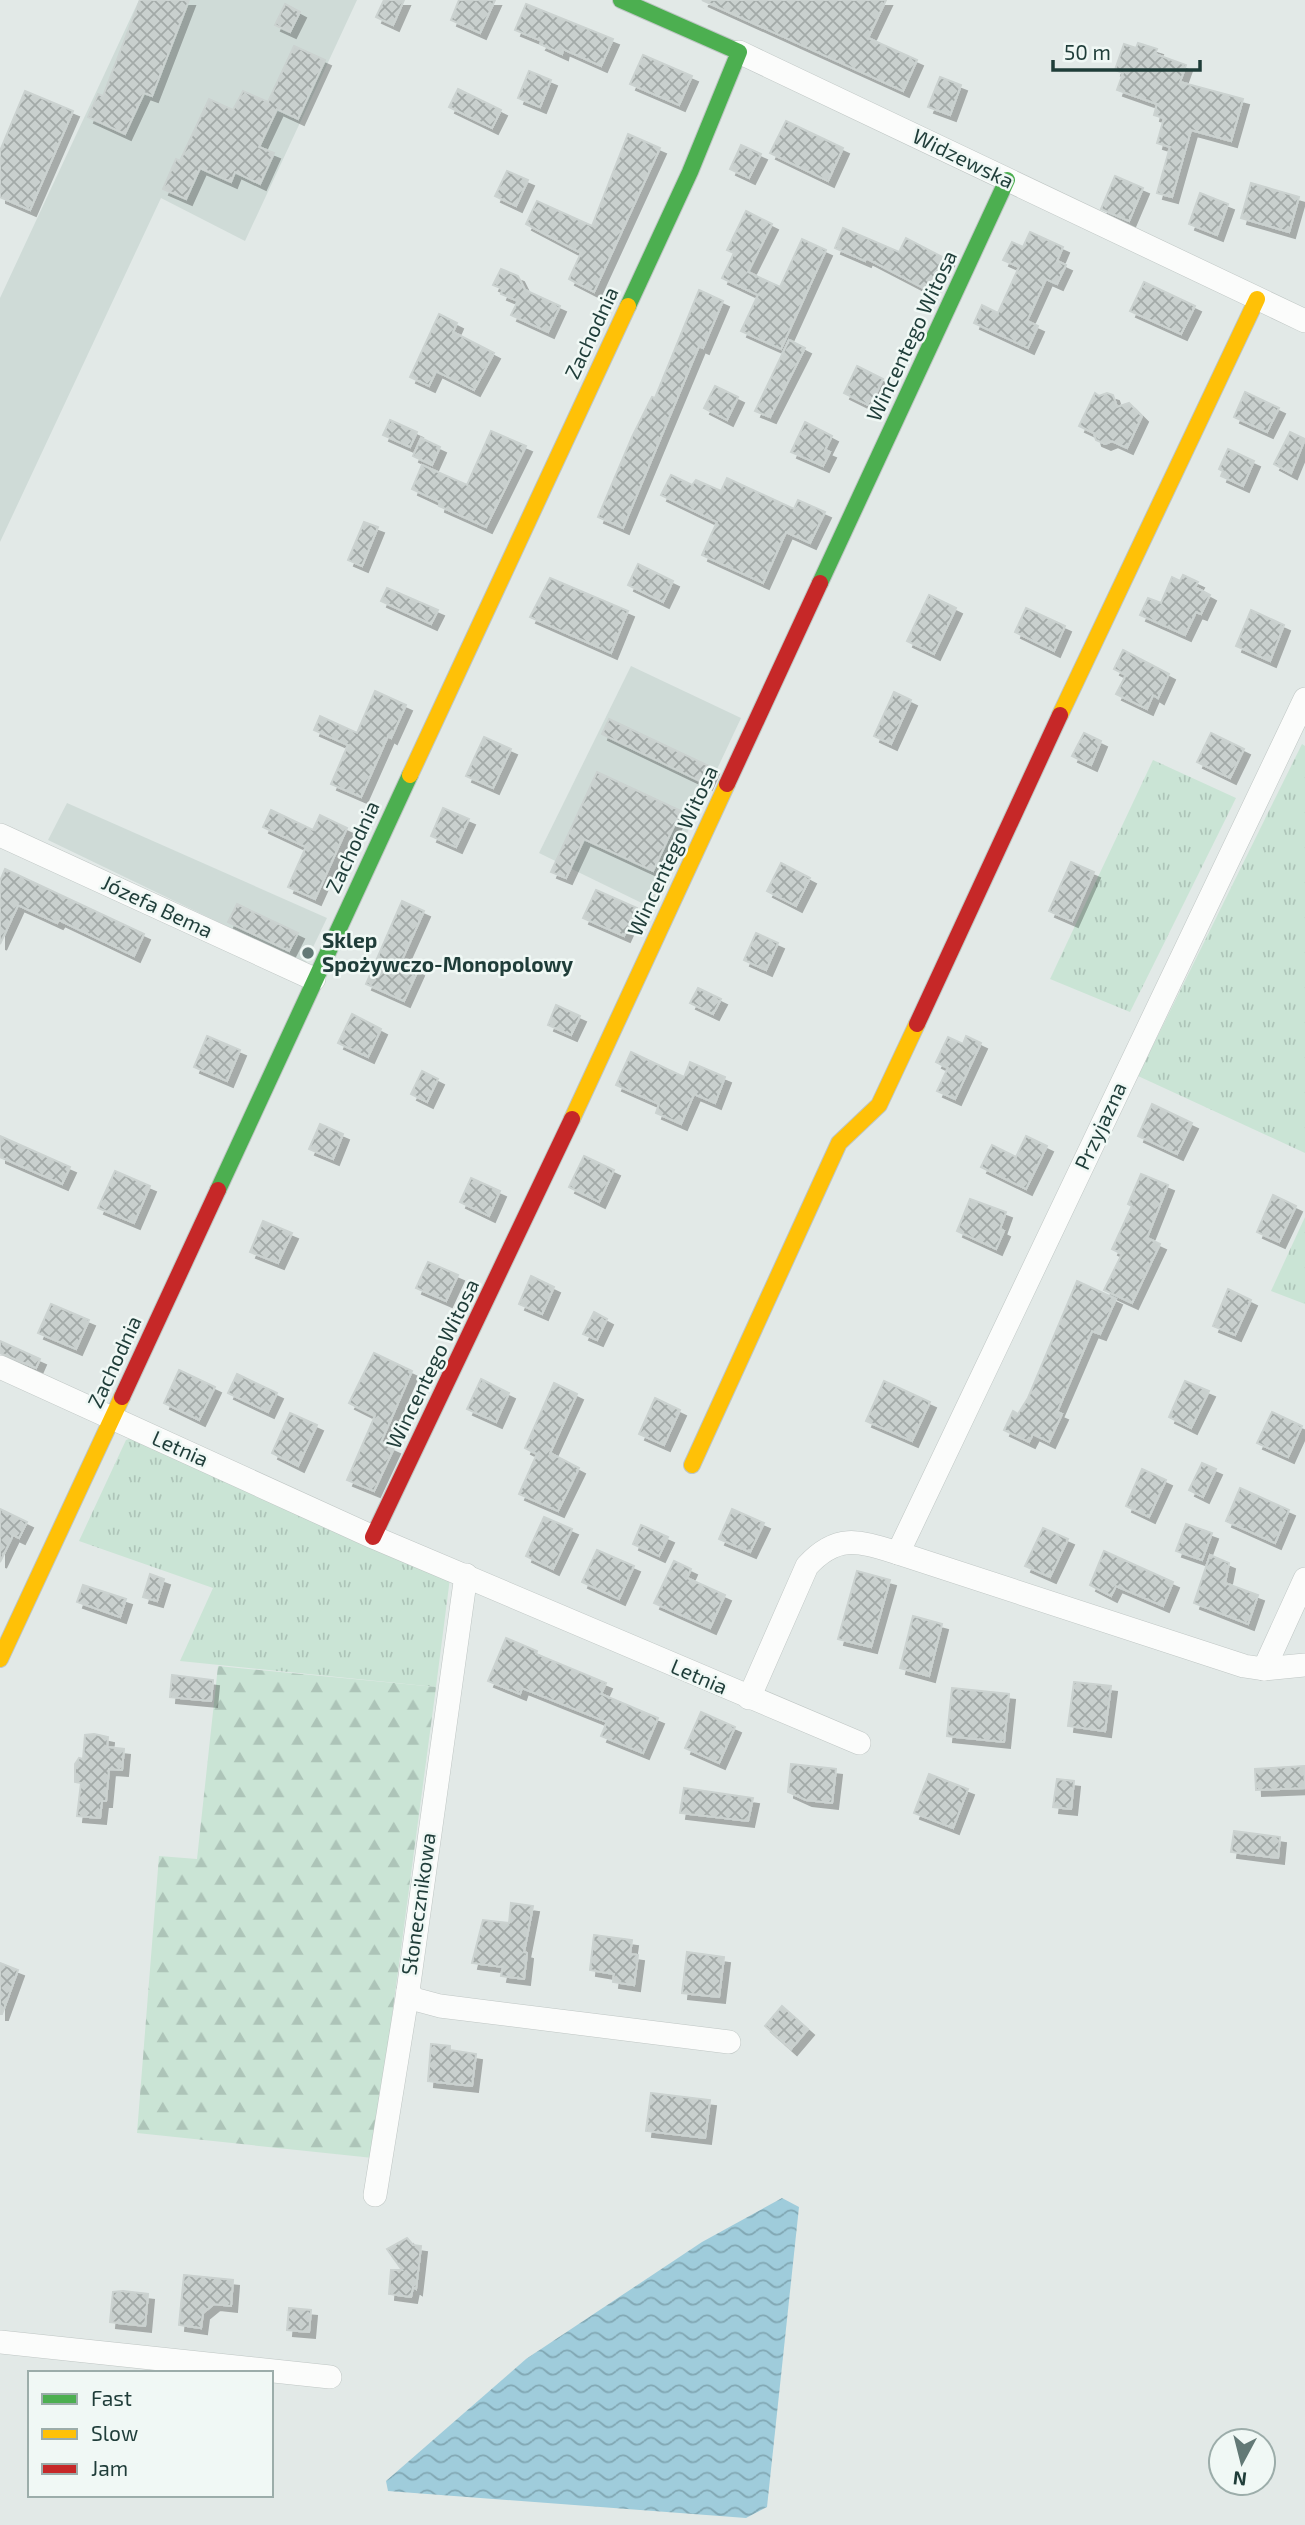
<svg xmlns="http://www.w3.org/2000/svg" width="1305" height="2525" font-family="'Exo 2',sans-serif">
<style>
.built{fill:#cfdbd7}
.grass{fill:url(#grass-tufts)}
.forest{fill:url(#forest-firs)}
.water{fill:url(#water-waves)}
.building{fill:url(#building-cross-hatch);stroke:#cbd2d0;stroke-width:2;filter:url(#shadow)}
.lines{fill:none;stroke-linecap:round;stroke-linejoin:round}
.street-casing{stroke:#bfc6c4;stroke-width:24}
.fast-casing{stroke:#bec6c4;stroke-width:18}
.slow-casing{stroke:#bec6c4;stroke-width:18}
.jam-casing{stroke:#bec6c4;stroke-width:18}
.street{stroke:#fbfcfb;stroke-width:23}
.fast{stroke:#4caf50;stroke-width:16}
.slow{stroke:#ffc107;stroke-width:16}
.jam{stroke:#c62828;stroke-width:16}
.poi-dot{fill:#637976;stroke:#f0f8f5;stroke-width:2.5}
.labels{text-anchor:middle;stroke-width:5;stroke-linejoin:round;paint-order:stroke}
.street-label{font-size:21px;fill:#1f3d39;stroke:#f0f8f5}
.poi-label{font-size:21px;font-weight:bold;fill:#1f3d39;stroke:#f0f8f5;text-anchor:start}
</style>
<defs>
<pattern id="grass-tufts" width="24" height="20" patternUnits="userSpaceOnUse" patternTransform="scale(1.75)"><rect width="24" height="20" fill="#cae4d5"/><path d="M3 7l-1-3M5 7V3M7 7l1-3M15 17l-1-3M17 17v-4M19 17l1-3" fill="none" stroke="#adc4b8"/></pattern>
<pattern id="forest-firs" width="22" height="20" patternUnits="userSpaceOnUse" patternTransform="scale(1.75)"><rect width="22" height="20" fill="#cae4d5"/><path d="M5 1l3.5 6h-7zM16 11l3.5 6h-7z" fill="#adc4b8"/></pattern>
<pattern id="water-waves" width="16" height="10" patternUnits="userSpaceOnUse" patternTransform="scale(1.75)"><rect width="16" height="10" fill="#9fccdb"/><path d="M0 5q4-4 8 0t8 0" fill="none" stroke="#81a7b3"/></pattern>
<pattern id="building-cross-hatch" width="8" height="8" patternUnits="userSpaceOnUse" patternTransform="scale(1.75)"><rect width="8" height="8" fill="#c9d0ce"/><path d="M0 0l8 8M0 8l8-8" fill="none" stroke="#a3aaa8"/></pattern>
<filter id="shadow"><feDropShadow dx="6" dy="6" stdDeviation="0" flood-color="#0004"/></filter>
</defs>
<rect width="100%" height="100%" fill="#e2e9e7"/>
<!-- built -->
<g class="built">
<path d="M139,0H357L245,241L161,198L0,542V298Z"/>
<path d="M631,666L741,718L652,908L539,853Z"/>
<path d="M67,803L327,918L305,964L48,840Z"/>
</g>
<!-- grass -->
<g class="grass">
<path d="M1302,744L1305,746V1153L1138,1076Z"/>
<path d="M1153,760L1236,798L1130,1012L1050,979Z"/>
<path d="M1305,1217V1304L1271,1291Z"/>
<path d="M132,1438L450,1578L436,1687L180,1661L213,1588L79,1541L126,1440Z"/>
</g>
<!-- forest -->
<path class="forest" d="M218,1666L436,1687L373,2158L137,2133L159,1856L197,1859Z"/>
<!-- water -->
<path class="water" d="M782,2198L799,2207L767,2507L746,2518L388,2491L386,2481L526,2359L702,2242Z"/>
<!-- building -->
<g class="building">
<path d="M140,0H189L152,96L144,93L125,134L88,117L98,94L103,96Z"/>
<path d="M384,0H404L393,25L376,17Z"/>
<path d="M459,0H495L480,33L451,20Z"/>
<path d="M702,0H886L868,38L917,60L903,91Z"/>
<path d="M285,4L300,12L290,32L275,25Z"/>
<path d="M526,4L613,39L601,66L563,49L562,54L540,44L542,41L515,30Z"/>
<path d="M1138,43L1157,49L1155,54L1186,65L1180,82L1243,99L1231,141L1191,130L1172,197L1157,193L1170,147L1157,143L1164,118L1154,115L1157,104L1117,90L1123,73L1115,70L1124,44L1136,48Z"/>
<path d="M294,46L325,60L298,119L277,109L259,147L274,153L260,184L235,172L231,182L200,168L186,199L163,189L176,159L180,161L209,99L233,110L243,91L268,102Z"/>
<path d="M643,55L692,76L679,105L630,84Z"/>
<path d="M529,71L551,80L540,107L518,98Z"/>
<path d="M940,77L961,85L950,115L928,107Z"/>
<path d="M458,89L501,110L492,128L449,107Z"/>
<path d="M25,91L73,111L30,210L0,197V151Z"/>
<path d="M786,121L843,148L828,181L770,153Z"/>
<path d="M628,134L660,148L594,292L569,279L581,253L526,224L537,201L592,226Z"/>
<path d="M741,145L761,154L749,178L730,169Z"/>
<path d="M507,171L528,180L516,206L495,196Z"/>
<path d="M1115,176L1143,188L1129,221L1101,209Z"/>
<path d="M1251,183L1299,197L1289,232L1241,218Z"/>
<path d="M1200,193L1228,204L1217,235L1189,224Z"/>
<path d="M746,211L772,224L748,272L780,287L802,239L826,250L781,349L741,331L758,295L722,278L734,253L727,250Z"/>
<path d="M843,228L899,252L906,238L948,260L931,292L866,258L865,261L835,248Z"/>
<path d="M1030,232L1063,247L1057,261L1066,265L1057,284L1046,279L1027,321L1038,326L1028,348L974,323L982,305L998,313L1019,267L1003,260L1012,242L1023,247Z"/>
<path d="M501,269L518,276L525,290L560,306L548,332L511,315L518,301L501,294L503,289L493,285Z"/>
<path d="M1144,282L1195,306L1181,334L1130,311Z"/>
<path d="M699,290L723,301L703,348L699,346L623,528L598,517L632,437L652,397L655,398Z"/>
<path d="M439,314L457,323L453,332L494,353L474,390L436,371L429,386L410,377Z"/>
<path d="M789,340L805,348L770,417L755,411Z"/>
<path d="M857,366L883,379L870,406L844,393Z"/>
<path d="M715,386L738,397L727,420L704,408Z"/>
<path d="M1245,392L1279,408L1267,432L1234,417Z"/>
<path d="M1095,393L1099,396L1107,393L1113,395L1117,407L1129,403L1142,416L1127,448L1112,441L1105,444L1096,440L1094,433L1079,426Z"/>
<path d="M390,420L417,432L410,447L383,435Z"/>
<path d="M805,422L832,436L825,450L830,452L823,466L791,452Z"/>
<path d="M491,431L526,446L486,527L439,506L440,502L412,489L422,465L467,485Z"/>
<path d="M1290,432L1305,439L1291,473L1274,464Z"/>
<path d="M421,438L440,447L432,465L413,456Z"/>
<path d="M1228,449L1254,461L1243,486L1221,476L1223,471L1219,469Z"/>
<path d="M671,475L692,485L696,480L721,491L727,478L794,509L798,500L825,512L810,543L786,532L763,583L702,555L717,522L661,495Z"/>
<path d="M364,522L378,527L362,566L348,560Z"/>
<path d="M638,564L673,581L663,602L628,585Z"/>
<path d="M1183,575L1198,582L1195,587L1210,595L1201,614L1196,612L1185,635L1140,615L1148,598L1161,603L1172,577L1180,581Z"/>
<path d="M550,578L628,611L611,653L530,617Z"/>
<path d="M387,588L438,610L431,624L381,601Z"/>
<path d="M929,595L956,608L934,654L907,641Z"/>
<path d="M1026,608L1065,626L1054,651L1015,632Z"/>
<path d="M1251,610L1284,625L1270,661L1236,646Z"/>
<path d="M1123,650L1169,674L1158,698L1153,695L1147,709L1116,694L1126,675L1114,669Z"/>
<path d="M375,691L406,705L391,738L388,736L361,797L331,784L348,745L314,730L320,716L357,733Z"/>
<path d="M894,692L911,700L891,744L874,736Z"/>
<path d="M609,719L713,768L706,784L602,734Z"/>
<path d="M1084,733L1101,741L1091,765L1072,756Z"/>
<path d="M1211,733L1244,749L1230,778L1197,762Z"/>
<path d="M484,737L511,749L493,788L466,776Z"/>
<path d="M597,772L681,811L653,871L584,839L566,878L551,872Z"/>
<path d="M443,808L469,819L456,847L431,836Z"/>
<path d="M271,810L313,830L320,815L347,828L315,899L288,887L306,847L263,827Z"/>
<path d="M1071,862L1094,872L1072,921L1049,911Z"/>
<path d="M781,863L810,878L796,906L767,891Z"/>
<path d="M5,869L144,934L134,956L59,920L57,923L18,905L0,944V881Z"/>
<path d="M596,890L637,908L624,936L583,918Z"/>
<path d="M402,901L424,911L401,962L418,970L404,1001L366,984Z"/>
<path d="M237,904L298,933L289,951L228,922Z"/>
<path d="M756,933L778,943L766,970L744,960Z"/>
<path d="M698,988L721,999L713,1014L690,1003Z"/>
<path d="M556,1005L580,1016L571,1035L548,1025Z"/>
<path d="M352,1014L381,1029L368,1057L338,1043Z"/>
<path d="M207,1036L240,1050L227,1081L194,1067Z"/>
<path d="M966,1036L981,1043L955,1099L937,1091L948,1068L936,1062L948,1037L963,1044Z"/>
<path d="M631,1052L684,1077L690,1062L725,1077L715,1103L694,1094L681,1124L656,1113L659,1104L616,1085Z"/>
<path d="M422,1071L438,1079L427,1102L411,1094Z"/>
<path d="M1152,1104L1192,1123L1177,1154L1138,1136Z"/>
<path d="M320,1124L343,1134L333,1159L309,1149Z"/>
<path d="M0,1136L70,1167L62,1184L0,1157Z"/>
<path d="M1026,1136L1047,1146L1026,1189L981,1167L992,1145L1016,1157Z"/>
<path d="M584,1156L614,1170L599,1202L569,1187Z"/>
<path d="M115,1171L150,1186L134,1223L98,1208Z"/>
<path d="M1141,1174L1168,1185L1147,1238L1160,1244L1132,1303L1104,1290L1122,1254L1112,1249L1132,1206L1128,1204Z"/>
<path d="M471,1178L500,1191L489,1216L460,1202Z"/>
<path d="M1273,1195L1296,1206L1279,1242L1257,1232Z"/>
<path d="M970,1199L1006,1212L1000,1229L1004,1231L996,1249L957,1231Z"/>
<path d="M263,1221L292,1233L278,1263L250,1252Z"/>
<path d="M428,1262L458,1275L446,1301L416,1288Z"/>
<path d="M531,1276L554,1287L542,1314L519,1304Z"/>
<path d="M1077,1281L1116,1299L1100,1334L1092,1331L1057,1412L1062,1414L1049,1442L1033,1434L1029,1442L1004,1430L1013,1411L1018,1414L1028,1398Z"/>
<path d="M1228,1289L1251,1300L1235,1335L1213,1326Z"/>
<path d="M51,1304L89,1320L76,1349L38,1333Z"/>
<path d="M594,1312L607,1319L597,1340L583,1334Z"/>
<path d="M0,1341L40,1359L36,1368L0,1353Z"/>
<path d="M374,1353L412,1371L381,1442L394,1448L374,1491L347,1480L375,1416L349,1403Z"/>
<path d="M179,1370L215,1387L199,1420L164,1403Z"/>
<path d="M237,1374L277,1393L268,1412L228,1393Z"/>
<path d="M481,1379L509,1393L496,1422L467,1409Z"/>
<path d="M884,1381L930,1402L912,1441L866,1421Z"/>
<path d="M1185,1381L1209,1391L1191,1428L1169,1417Z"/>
<path d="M554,1383L577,1394L550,1453L579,1468L558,1511L519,1494L537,1454L525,1448Z"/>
<path d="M655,1398L680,1410L664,1445L639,1434Z"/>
<path d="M1272,1412L1302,1426L1288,1457L1257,1443Z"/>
<path d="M290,1413L317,1425L298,1466L272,1453Z"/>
<path d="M1202,1463L1216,1469L1203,1497L1189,1490Z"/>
<path d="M1142,1469L1166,1480L1149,1517L1126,1506Z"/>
<path d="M1240,1488L1289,1510L1275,1543L1226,1521Z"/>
<path d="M0,1509L27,1522L19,1538L13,1535L0,1562Z"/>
<path d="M732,1509L764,1523L750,1552L719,1539Z"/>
<path d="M544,1517L572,1529L553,1569L526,1556Z"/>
<path d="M1186,1524L1212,1533L1202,1560L1176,1551Z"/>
<path d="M641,1525L668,1537L659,1556L633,1544Z"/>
<path d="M1043,1528L1068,1539L1050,1577L1025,1566Z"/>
<path d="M597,1550L634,1566L619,1599L582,1582Z"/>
<path d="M1104,1551L1173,1582L1163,1606L1116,1586L1111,1596L1090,1585Z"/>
<path d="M1210,1555L1229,1563L1225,1583L1258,1595L1248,1624L1194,1603Z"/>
<path d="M674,1561L691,1569L687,1578L725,1595L710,1628L654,1603Z"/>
<path d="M857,1571L890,1580L871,1647L838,1639Z"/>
<path d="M150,1574L164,1579L157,1601L143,1597Z"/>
<path d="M83,1585L126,1599L120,1617L77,1602Z"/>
<path d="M913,1616L942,1624L929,1676L900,1668Z"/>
<path d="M506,1638L537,1651L536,1654L606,1683L601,1694L658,1718L643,1753L601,1736L607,1722L522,1688L520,1694L488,1681Z"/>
<path d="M172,1675L213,1680L211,1701L170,1697Z"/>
<path d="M1074,1682L1111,1686L1105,1731L1068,1726Z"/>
<path d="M952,1688L1009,1694L1004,1742L947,1736Z"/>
<path d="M701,1712L735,1727L719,1763L685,1748Z"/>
<path d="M94,1734L108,1737L107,1747L124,1749L122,1770L109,1769L106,1801H102L100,1818L77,1816L81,1783L75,1782V1764L79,1758L83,1759L85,1735Z"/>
<path d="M791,1764L836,1769L832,1803L806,1800L788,1792Z"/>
<path d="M1304,1766L1305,1788L1256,1790L1255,1769Z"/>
<path d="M929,1774L968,1789L953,1828L914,1813Z"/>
<path d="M1057,1779L1074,1781L1071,1809L1053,1807Z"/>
<path d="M684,1788L753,1798L748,1821L680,1813Z"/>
<path d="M1234,1831L1280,1837L1278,1858L1231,1852Z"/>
<path d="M511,1903L533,1906L524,1952L527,1953L524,1979L501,1976L503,1967L472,1963L483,1920L509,1923Z"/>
<path d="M594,1935L632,1940L630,1954L638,1955L634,1985L613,1982L614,1974L590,1970Z"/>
<path d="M687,1952L724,1957L719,1997L682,1993Z"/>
<path d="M0,1963L18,1970L2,2014H0Z"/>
<path d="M782,2006L808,2029L791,2049L765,2026Z"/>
<path d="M431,2044L450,2046V2050L476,2054L472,2086L428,2081Z"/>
<path d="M651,2093L710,2100L705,2138L646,2131Z"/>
<path d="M407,2238L413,2245L421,2246L416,2289L413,2287L411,2297L389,2294L391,2270H402L387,2249Z"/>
<path d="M184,2275L233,2280L231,2306L214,2304L203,2313L201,2328L179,2325Z"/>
<path d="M123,2291L148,2294L145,2326L110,2322L113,2292Z"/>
<path d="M289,2308L311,2310L309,2332L287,2330Z"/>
</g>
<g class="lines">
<!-- street casing -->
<g class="street-casing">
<g id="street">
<path d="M739,52L1305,321"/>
<path d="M0,835L314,979"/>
<path d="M0,1367L373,1537L859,1743"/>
<path d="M898,1553L1305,699"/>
<path d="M466,1575L408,1991L414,1999L440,2006L729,2042"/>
<path d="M1264,1669L1305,1579"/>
<path d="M749,1698L807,1566C837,1533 859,1541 898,1553L1244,1666L1264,1669L1305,1665"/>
<path d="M375,2195L408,1991"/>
<path d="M0,2342L330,2377"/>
</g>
</g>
<!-- fast casing -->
<g class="fast-casing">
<g id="fast">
<path d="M621,0L739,52L690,172L628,306"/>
<path d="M820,583L1007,180"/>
<path d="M218,1190L410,775"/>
</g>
</g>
<!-- slow casing -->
<g class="slow-casing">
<g id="slow">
<path d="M1060,715L1257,299"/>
<path d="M410,775L628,306"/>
<path d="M572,1119L727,784"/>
<path d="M692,1465L839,1143L879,1105L917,1024"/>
<path d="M0,1659L122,1397"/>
</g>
</g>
<!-- jam casing -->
<g class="jam-casing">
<g id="jam">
<path d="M727,784L820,583"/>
<path d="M917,1024L1060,715"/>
<path d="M122,1397L218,1190"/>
<path d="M373,1537L572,1119"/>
</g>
</g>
<!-- street -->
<use href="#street" class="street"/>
<!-- fast -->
<use href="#fast" class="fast"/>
<!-- slow -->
<use href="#slow" class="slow"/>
<!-- jam -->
<use href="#jam" class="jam"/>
</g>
<!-- markers -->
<circle class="poi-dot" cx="308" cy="953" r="7"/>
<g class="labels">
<!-- street labels -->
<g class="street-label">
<text transform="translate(963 159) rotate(26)" y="7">Widzewska</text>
<text transform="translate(592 333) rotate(-65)" y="7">Zachodnia</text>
<text transform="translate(912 336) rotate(-65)" y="7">Wincentego Witosa</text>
<text transform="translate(353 847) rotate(-65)" y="7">Zachodnia</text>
<text transform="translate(673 851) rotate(-65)" y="7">Wincentego Witosa</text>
<text transform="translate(157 907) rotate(25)" y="7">Józefa Bema</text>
<text transform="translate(1101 1126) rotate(-65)" y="7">Przyjazna</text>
<text transform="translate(115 1362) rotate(-65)" y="7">Zachodnia</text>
<text transform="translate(433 1364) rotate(-64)" y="7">Wincentego Witosa</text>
<text transform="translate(180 1449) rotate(24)" y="7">Letnia</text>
<text transform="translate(699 1677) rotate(23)" y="7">Letnia</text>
<text transform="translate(419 1904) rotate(-82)" y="7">Słonecznikowa</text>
</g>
<!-- poi labels -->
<g class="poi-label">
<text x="322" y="948">Sklep<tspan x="322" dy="24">Spożywczo-Monopolowy</tspan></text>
</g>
</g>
<!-- legend -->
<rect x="28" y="2371" width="245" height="126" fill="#f0f8f5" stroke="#9cadaa" stroke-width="2"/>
<rect x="42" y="2394" width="35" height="10" fill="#4caf50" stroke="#9cadaa" stroke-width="2"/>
<text x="91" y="2406" font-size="21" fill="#1f3d39">Fast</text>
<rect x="42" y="2429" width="35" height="10" fill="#ffc107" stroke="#9cadaa" stroke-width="2"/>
<text x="91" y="2441" font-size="21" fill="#1f3d39">Slow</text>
<rect x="42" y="2464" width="35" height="10" fill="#c62828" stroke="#9cadaa" stroke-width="2"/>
<text x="91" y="2476" font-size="21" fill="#1f3d39">Jam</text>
<!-- north arrow -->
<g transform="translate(1242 2462) rotate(187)"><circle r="33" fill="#f0f8f5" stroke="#9cadaa" stroke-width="2"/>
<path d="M0-5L12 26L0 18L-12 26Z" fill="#637976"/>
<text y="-10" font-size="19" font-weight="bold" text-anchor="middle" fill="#1f3d39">N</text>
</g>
<!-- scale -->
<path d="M1053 60v10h147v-10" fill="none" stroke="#1f3d39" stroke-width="3.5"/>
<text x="1064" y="60" font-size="21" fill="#1f3d39" stroke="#f0f8f5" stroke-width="5" paint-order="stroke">50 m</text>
</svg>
